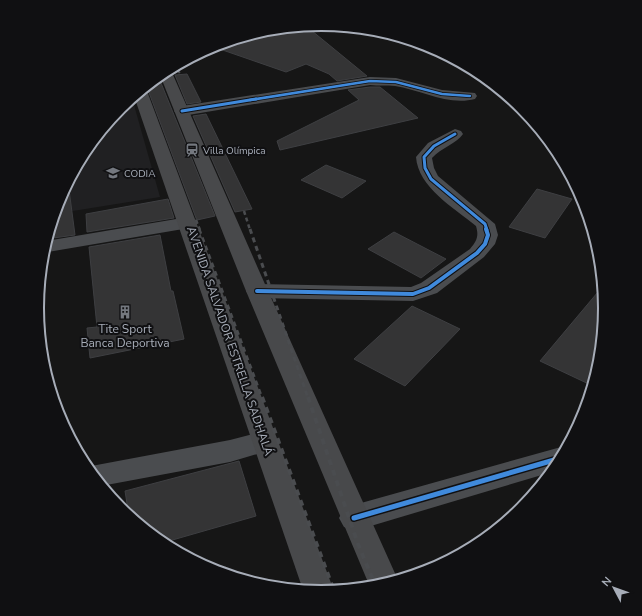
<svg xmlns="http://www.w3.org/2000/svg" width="642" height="616" font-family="'Nunito Sans',sans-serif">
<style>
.built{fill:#202022}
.building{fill:#343435;stroke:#3e3f42}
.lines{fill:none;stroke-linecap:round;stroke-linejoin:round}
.minor{fill:#4a4c4f;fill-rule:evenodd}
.primary{fill:#48494b;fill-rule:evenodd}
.rail-far3{stroke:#4a4c4f;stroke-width:2;stroke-dasharray:3 2.5;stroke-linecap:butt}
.rail-far2{stroke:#4a4c4f;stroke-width:2.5;stroke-dasharray:4 3;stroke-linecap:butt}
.rail-far1{stroke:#4a4c4f;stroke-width:3;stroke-dasharray:5 4;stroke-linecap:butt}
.rail{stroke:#4a4c4f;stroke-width:4;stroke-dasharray:6 5;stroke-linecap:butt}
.cycleway-far3-casing{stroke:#101012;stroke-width:4}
.cycleway-far2-casing{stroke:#101012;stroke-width:5}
.cycleway-far1-casing{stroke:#101012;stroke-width:6}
.cycleway-casing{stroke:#101012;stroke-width:8}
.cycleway-far3{stroke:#408adc;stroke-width:2.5}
.cycleway-far2{stroke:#408adc;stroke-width:3}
.cycleway-far1{stroke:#408adc;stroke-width:4}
.cycleway{stroke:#408adc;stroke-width:5}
.labels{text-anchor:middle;stroke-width:4;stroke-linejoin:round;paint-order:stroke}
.far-poi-label{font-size:10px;fill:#a7adb8;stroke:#101012;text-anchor:start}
.poi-label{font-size:12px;fill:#a7adb8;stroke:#101012}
.street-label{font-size:12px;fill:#a7adb8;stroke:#101012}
.rim{fill:none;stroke:#a7adb8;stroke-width:2}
</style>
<rect width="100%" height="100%" fill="#161616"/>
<!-- built -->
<path class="built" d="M132,98L160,197L54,214L59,199L85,150L120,107Z"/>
<!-- building -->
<g class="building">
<path d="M306,26L367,76L337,81L329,74L306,64L286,72L211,46L266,29Z"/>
<path d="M187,74L201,102L187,104L175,75Z"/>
<path d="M156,78H159L215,216L197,220L196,218L148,90L145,87Z"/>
<path d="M370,87H380L418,118L280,150L277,141L359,100L348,90Z"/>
<path d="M206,114L252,209L235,212L193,116Z"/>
<path d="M326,165L366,181L342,198L301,180Z"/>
<path d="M68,182L75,235L46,239L59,199Z"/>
<path d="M537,189L572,199L545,238L509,227Z"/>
<path d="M168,199L174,218L87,232L86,214Z"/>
<path d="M394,232L446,259L421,278L368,249Z"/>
<path d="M160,235L171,291H173L184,339L90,358L87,328L97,327L89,247Z"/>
<path d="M603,286L605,308L599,364L593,386L540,361Z"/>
<path d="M412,306L460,329L405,386L354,359Z"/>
<path d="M239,461L256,516L162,543L129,516L125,491Z"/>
</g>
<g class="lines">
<!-- minor -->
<g class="minor">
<path d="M370,77L396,78L442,90L475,93L477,96L475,99C448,106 421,90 395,86C387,85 378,86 370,85L182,116L177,114L174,111L177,108L182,106Z"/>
<path d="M455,129L461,131L463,134C457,143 441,148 432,158L434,168L438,176L495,224L498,235L495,244L484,257L437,293L413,301L257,298L249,296L246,291L249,286L257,284L411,287L421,283L470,249C477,241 479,236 476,226C454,208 418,187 416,157L428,143Z"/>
<path d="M188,217L195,219L198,223L195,227L42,253L46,241Z"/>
<path d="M265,431L274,435L278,442L274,449L230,462L101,486L86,467L230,440Z"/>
<path d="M561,447L566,449L552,472L354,531L344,527L339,518L344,509L354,505Z"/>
</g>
<!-- primary -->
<g class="primary">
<path d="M170,68L268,291L398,580L370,587L246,291L160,75Z"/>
<path d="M144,88L147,91L334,591L321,592L303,590L134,96Z"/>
</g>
<!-- rail-far3 -->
<path class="rail-far3" d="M175,66L181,75"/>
<!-- rail-far2 -->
<g class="rail-far2">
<path d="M244,211L250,230"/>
<path d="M196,220L200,230"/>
</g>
<!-- rail-far1 -->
<g class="rail-far1">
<path d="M199,229L262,398"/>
<path d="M250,229L308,398"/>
</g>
<!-- rail -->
<g class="rail">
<path d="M262,397L334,591"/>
<path d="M308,397L358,544L376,587"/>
</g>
<!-- cycleway-far3 casing -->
<g class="cycleway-far3-casing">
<path id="cycleway-far3" d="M250,100L370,81L396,82L442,94L470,96"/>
</g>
<!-- cycleway-far2 casing -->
<g class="cycleway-far2-casing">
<g id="cycleway-far2">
<path d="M182,111L256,99"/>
<path d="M455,134L434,146L424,157L425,168L431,179L485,224L487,230"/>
</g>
</g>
<!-- cycleway-far1 casing -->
<g class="cycleway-far1-casing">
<path id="cycleway-far1" d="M257,291L413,294L429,288L477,253L485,244L488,235L486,229"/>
</g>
<!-- cycleway casing -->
<g class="cycleway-casing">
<path id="cycleway" d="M354,518L561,458"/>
</g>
<!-- cycleway-far3 -->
<use href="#cycleway-far3" class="cycleway-far3"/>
<!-- cycleway-far2 -->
<use href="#cycleway-far2" class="cycleway-far2"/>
<!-- cycleway-far1 -->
<use href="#cycleway-far1" class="cycleway-far1"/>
<!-- cycleway -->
<use href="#cycleway" class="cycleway"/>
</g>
<!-- icons -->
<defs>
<g id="station-bare" transform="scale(1.08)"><path d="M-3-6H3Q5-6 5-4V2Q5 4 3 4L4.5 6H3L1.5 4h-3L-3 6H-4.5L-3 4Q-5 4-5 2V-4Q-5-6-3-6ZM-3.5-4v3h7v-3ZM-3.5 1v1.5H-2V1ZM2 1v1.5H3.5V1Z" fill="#74787f" stroke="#101012" stroke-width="2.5" paint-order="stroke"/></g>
<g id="school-bare" transform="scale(1.08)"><path d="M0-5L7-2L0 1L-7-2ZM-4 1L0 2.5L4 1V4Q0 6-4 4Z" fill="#74787f" stroke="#101012" stroke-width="2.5" paint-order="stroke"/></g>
<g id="building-bare" transform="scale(1.08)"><path d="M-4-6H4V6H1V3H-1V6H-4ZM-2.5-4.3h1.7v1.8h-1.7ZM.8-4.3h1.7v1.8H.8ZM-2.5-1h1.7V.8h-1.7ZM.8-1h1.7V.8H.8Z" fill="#74787f" stroke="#101012" stroke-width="2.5" paint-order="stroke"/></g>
</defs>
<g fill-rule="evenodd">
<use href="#station-bare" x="192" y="150"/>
<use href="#school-bare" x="113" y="173"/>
<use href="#building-bare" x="125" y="312"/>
</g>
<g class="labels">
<!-- far-poi labels -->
<g class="far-poi-label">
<text x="203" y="154">Villa Olímpica</text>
<text x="124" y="177">CODIA</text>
</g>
<!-- poi labels -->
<g class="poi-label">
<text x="125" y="333">Tite Sport<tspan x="125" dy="14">Banca Deportiva</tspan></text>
</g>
<!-- street labels -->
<g class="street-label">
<text transform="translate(230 341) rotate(71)" y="4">AVENIDA SALVADOR ESTRELLA SADHALÁ</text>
</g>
</g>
<!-- crop -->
<path d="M0 0H642V616H0ZM44 308a277 277 0 1 1 554 0a277 277 0 1 1-554 0Z" fill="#101012" fill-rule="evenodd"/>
<path class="rim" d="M44 308a277 277 0 1 1 554 0a277 277 0 1 1-554 0Z"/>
<!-- north arrow -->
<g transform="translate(614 588) rotate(311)" stroke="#101012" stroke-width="3" paint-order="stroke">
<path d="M0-3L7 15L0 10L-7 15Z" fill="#a7adb8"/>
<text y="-6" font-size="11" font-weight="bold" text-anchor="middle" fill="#a7adb8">N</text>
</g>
</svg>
